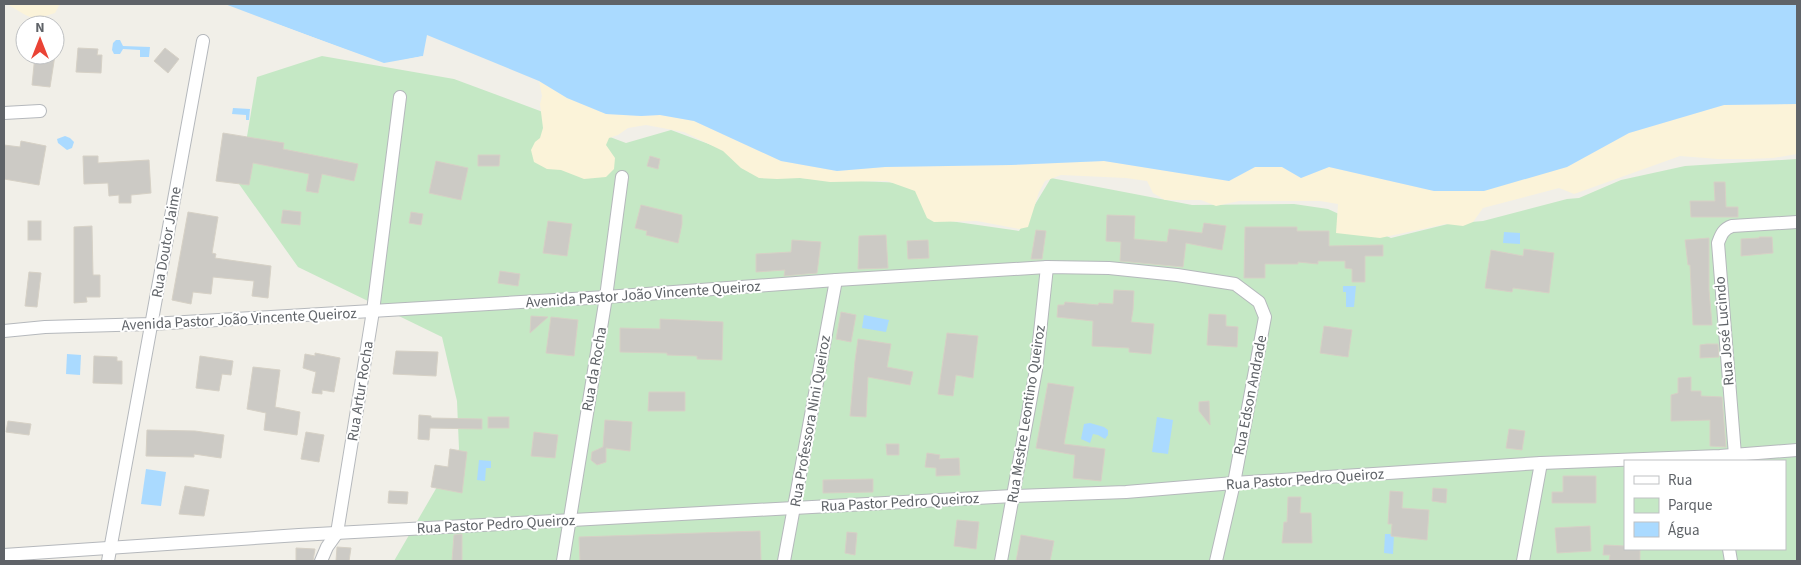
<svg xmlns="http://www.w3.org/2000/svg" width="1801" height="565" font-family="'Source Sans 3',sans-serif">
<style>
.green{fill:#c5e8c5;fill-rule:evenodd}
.sand{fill:#fbf3d9}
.water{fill:#aadaff}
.pier{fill:#f1efe8}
.building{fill:#cccac5;stroke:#d6d1c6}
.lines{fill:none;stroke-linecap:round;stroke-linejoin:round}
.street-casing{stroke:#b5b8bc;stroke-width:14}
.street{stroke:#fff;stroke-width:12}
.labels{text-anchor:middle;stroke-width:4;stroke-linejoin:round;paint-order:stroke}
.street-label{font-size:15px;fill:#5f6368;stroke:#fff}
</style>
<rect width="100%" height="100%" fill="#f1efe8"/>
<!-- green -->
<path class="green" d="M322,56L454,79L626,143L671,130L800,178L922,184L936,219L1019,231L1051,178L1192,205L1294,204L1328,209L1391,238L1448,224L1483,221L1567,199L1579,198L1621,180L1685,166L1797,159V561H394L459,449L457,401L442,337L298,267L239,184L257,77ZM1625,461H1785V549H1625Z"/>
<!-- sand -->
<g class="sand">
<path d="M7,4H60L55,13C29,22 30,17 7,4Z"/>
<path d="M539,81L567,98L606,114L641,116L660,115L694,121L781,161L837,171L885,167L1011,165L1104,161L1229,181L1255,167H1282L1301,178L1329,167L1434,191L1567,167L1629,133L1724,105L1797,104V154L1773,158L1748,159H1718L1680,156L1574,194L1559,188L1483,208L1473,222L1463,226L1446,224L1380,238L1336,233L1338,204L1320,201H1239L1216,206L1201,200H1165L1153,193L1147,181L1126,178L1061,175L1045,181L1039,192L1028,227L1019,229L977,221L934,222L927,218L915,191L887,181L830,182L800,178L777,179L759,178L741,168L723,151L684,132L646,125L628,128L618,135L609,138L606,145L615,158L614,169L606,177L584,179L561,170L547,169L534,162L531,150L535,142L540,138L543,128L540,104L542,96Z"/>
</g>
<!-- water -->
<g class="water">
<path d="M225,4H1797V104L1724,105L1629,133L1567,167L1484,191H1434L1329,167L1301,178L1282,167H1255L1229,181L1104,161L1011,165L885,167L837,171L781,161L694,121L660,115L641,116L606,114L567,98L539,81L427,35L423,56L384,64Z"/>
<path d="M116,40H120L123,46L150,47L149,57H140V50L123,49L120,54H114L112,50L113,43Z"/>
<path d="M233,108L250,109L249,120H246V115L232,114Z"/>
<path d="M65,136L70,138L74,142L72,148L67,150L58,143L57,139Z"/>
<path d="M1504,232L1520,233V244L1503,243Z"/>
<path d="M1343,286H1356L1354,307H1346V292H1343Z"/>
<path d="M864,315L889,320L886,332L862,328Z"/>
<path d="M67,354L81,355L80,375L66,374Z"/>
<path d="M1157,417L1173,420L1168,454L1152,452Z"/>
<path d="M1090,423L1104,427L1108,430V435L1105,439L1098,435L1093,434L1090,443L1081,439L1084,424Z"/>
<path d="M479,460L491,461V468H486L485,481L477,480Z"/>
<path d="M146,469L166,472L161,506L141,504Z"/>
<path d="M1385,534H1394L1393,554L1384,553Z"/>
</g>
<!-- pier -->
<path class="pier" d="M222,4L384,63L423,56L419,59L384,66L224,6Z"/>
<!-- building -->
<g class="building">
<path d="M78,48L98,49L97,55H102L101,73L76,72Z"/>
<path d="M165,48L179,59L168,73L154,61Z"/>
<path d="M35,55H55L50,87L32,85Z"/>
<path d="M223,133L284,143L283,149L358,164L354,181L322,174L318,193L306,191L309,174L253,163L249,185L216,181Z"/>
<path d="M21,141L46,146L39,185L4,179V145L20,147Z"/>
<path d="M478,155H500L499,166H478Z"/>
<path d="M83,156H98V163L149,160L151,193L131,195V203H119V195L109,196L108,183L84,184Z"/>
<path d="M650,156L660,159L658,169L647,166Z"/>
<path d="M436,161L468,168L461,200L429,193Z"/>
<path d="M1714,182H1725L1726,207H1738V217H1691L1690,201H1715Z"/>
<path d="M641,205L682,215V224L678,243L646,235L647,231L635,228Z"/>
<path d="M283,210L301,212L300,225L281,223Z"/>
<path d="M188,212L218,217L212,253L216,254L215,258L271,266L268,298L252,296L254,281L213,277L211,294L193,292L191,304L172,300Z"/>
<path d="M411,212L423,214L421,225L409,223Z"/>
<path d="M1107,215L1135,216L1134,239L1167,242L1169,229L1202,233L1204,223L1226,226L1222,250L1186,243L1183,267L1120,261L1121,242L1106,241Z"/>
<rect x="28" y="221" width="13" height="19"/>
<path d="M548,221L572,224L567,256L543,253Z"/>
<path d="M92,226L93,275H100V297H86L87,302L74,303V227Z"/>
<path d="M1245,227H1297V231H1329V246L1383,245V256H1365V282H1352V269L1345,268V261H1318V264L1298,262V264H1265V278H1244Z"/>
<path d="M1036,230L1046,231L1042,259H1031Z"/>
<path d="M886,235L888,268L858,269L859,236Z"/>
<path d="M1759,237H1772L1773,253L1741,256V239L1759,238Z"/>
<path d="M1709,238V290L1712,325H1693L1690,265H1688L1685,240Z"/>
<path d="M792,240L821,242L817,273L784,276L785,270L756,272V254L791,252Z"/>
<path d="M928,240L929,258L908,259L907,241Z"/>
<path d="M1524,249L1554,253L1549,293L1513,288L1512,292L1485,288L1491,250L1523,256Z"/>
<path d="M500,271L520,274L518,286L498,283Z"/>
<path d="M29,272L41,273L37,307L25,306Z"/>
<path d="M1114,290L1134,291L1133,310L1131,322L1154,324L1151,354L1129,352V348L1092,346L1093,321L1057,317L1058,305H1064L1065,302L1098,305L1099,303L1113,304Z"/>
<path d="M841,312L856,315L851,342L836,339Z"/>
<path d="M1209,314L1226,315V326L1238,327L1237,347L1207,345Z"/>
<path d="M531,316L548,317L530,333Z"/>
<path d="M551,317L578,320L574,356L546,353Z"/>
<path d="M660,319L723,322L722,360L697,359V356L667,355V353L620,352V328L660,329Z"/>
<path d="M1324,326L1352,330L1348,357L1320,353Z"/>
<path d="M947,333L978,336L973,378L956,375L953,396L938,394Z"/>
<path d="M858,339L891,344L887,367L913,372L910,385L868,377L866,417L850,416L855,361Z"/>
<path d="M1707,344H1718L1719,357L1700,358V345Z"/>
<path d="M396,351L438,352L436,376L393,374Z"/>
<path d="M315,353L340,358L334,392L322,390V394L312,393L316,372L303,368L305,354L315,356Z"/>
<path d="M94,356L117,357V361H122V384L93,383Z"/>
<path d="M200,356L233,361L231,375L222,374L219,391L196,388Z"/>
<path d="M253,367L280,370L275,407L300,412L297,435L264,430L266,413L247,409Z"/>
<path d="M1691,377V391H1701V396L1722,397L1726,447L1710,446V420L1671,421V395L1678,393V378Z"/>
<path d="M1048,383L1074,387L1064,444L1105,449L1101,481L1073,478L1075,455L1036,448Z"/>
<path d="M649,392H685V411H648Z"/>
<path d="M1209,401L1210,425L1199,411V402Z"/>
<path d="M419,415L431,416V418L482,419V429L430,428L429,440L418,439Z"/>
<rect x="488" y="417" width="21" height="11"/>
<path d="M605,420L632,422L630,451L606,448V462L597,465L591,460L592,452L603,447Z"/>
<path d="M8,421L31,424L29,435L6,432Z"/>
<path d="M1509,429L1525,431L1522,450L1506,448Z"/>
<path d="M147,430L195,431L224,435L221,458L194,454V457L146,456Z"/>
<path d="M306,432L324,435L319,462L301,459Z"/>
<path d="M534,432L558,435L555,458L531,456Z"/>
<path d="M886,444H899V455H887Z"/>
<path d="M450,449L467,452L462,493L431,487L435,465L448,467Z"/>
<path d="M927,453L940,455L939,459L959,458L960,475L936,476V468L925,467Z"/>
<path d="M1563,476H1596V503H1552V492H1563Z"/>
<path d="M873,479V492L823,493V480Z"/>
<path d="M185,486L209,490L204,516L179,514Z"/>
<path d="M1433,488L1447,489L1446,503L1432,501Z"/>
<path d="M389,491L408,492L407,504L388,503Z"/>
<path d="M1390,491L1403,492L1402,508L1429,510L1427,540L1391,536L1392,524H1388Z"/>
<path d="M1288,497H1301L1300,513H1311L1312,543H1282L1284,522H1287Z"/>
<path d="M957,520L979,522L976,549L954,546Z"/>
<path d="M1590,526L1591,551L1557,553L1555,528Z"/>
<path d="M760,531L761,561H580L579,537Z"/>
<path d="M847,532L857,533L855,555L845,553Z"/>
<path d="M462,534V561H452L454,535Z"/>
<path d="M1021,535L1054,541L1050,561H1016Z"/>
<path d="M1604,545L1625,546V549H1640V561H1609L1610,555H1603Z"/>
<path d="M337,547L351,548L349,561H336Z"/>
<path d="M296,548L315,549L313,561H296Z"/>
</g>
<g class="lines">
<!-- street casing -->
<g class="street-casing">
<g id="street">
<path d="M4,113L40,111"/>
<path d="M4,331L45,327L151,324L606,297L836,280L1047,267L1109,268L1177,275L1235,284L1259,302L1265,317L1234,483L1216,561"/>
<path d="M1735,455L1718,243C1721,235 1723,229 1732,226L1797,222"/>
<path d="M1729,549L1731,561"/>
<path d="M4,555L299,535L1013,496L1126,492L1234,483L1541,463L1720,456L1797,450"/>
<path d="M108,561L203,41"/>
<path d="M321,561L327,547L337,533L373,311L400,97"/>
<path d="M563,561L606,297L622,177"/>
<path d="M784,561L836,280"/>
<path d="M1001,561L1036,370L1047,267"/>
<path d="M1523,561L1541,463"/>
</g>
</g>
<!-- street -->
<use href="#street" class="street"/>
</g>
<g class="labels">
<!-- street labels -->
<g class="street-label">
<text transform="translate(166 242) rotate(-80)" y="5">Rua Doutor Jaime</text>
<text transform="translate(643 294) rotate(-4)" y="5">Avenida Pastor João Vincente Queiroz</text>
<text transform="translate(239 319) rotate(-3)" y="5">Avenida Pastor João Vincente Queiroz</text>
<text transform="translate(1724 331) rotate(-95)" y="5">Rua José Lucindo</text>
<text transform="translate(594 369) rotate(-80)" y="5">Rua da Rocha</text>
<text transform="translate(360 391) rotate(-81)" y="5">Rua Artur Rocha</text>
<text transform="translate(1250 395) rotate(-79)" y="5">Rua Edson Andrade</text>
<text transform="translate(1026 414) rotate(-81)" y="5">Rua Mestre Leontino Queiroz</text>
<text transform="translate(810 421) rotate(-80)" y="5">Rua Professora Nini Queiroz</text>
<text transform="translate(1305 479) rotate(-4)" y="5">Rua Pastor Pedro Queiroz</text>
<text transform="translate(900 502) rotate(-3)" y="5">Rua Pastor Pedro Queiroz</text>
<text transform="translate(496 524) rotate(-3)" y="5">Rua Pastor Pedro Queiroz</text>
</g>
</g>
<!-- border -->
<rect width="1801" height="565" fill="none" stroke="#5f6368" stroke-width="10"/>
<!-- legend -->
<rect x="1624" y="460" width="162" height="90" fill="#ffffff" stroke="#bfc1c3"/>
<rect x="1634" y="476" width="25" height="8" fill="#ffffff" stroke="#bfc1c3"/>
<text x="1668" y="485" font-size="15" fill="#5f6368">Rua</text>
<rect x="1634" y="498" width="25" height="15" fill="#c5e8c5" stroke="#bfc1c3"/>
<text x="1668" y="510" font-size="15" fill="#5f6368">Parque</text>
<rect x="1634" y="522" width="25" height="15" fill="#aadaff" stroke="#bfc1c3"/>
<text x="1668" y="535" font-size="15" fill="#5f6368">Água</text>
<!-- north arrow -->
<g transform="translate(40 40)"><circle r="24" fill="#ffffff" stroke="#bfc1c3"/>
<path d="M0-4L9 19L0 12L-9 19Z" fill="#ea4335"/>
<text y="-8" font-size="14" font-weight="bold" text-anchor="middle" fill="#5f6368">N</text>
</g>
</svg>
